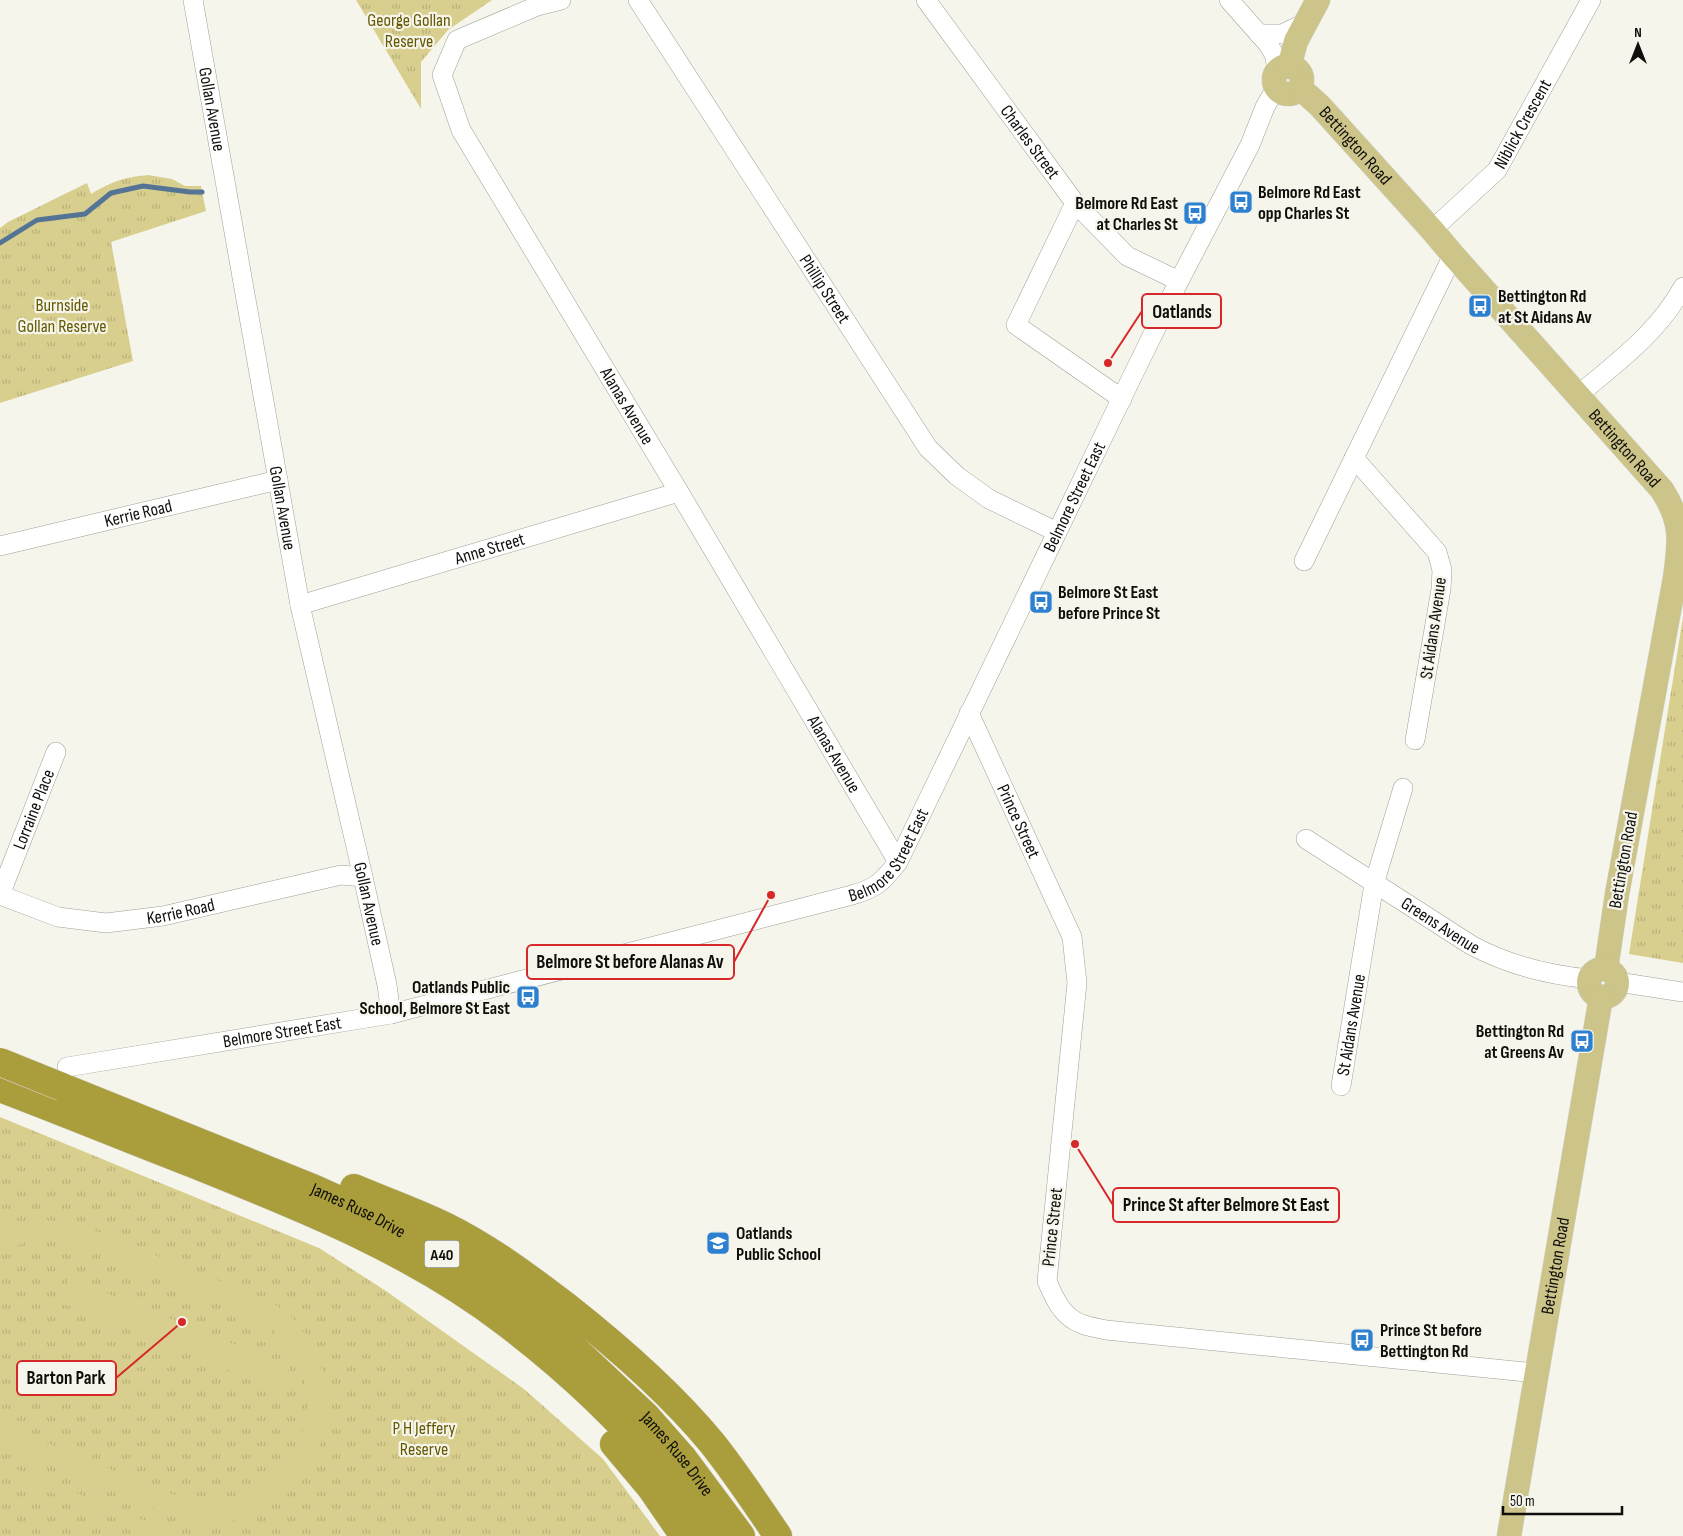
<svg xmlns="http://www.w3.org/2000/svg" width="1683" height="1536" font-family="'Sofia Sans Condensed',sans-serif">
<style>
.grass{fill:url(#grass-tufts)}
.pitch{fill:#d8cf8e}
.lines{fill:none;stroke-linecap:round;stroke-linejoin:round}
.stream{stroke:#547496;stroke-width:5}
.minor-casing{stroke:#a09f96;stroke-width:20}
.major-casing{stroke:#d4d4d3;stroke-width:25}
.highway-casing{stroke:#d4d4d3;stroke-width:29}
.minor{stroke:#fff;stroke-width:19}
.major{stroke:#ccc489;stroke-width:24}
.highway{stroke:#aa9d3b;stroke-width:28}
.highway-bridge-casing{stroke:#d4d4d3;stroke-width:29;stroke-linecap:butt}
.highway-bridge{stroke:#aa9d3b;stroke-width:28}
.labels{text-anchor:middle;stroke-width:4.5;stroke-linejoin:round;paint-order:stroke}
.shield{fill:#f6f5eb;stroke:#54534e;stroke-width:1}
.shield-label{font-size:16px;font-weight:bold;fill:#0f0e0b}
.park-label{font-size:18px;fill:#635800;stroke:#f6f5eb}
.street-label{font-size:18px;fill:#0f0e0b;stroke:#f6f5eb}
.poi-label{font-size:18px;font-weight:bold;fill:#0f0e0b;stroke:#f6f5eb;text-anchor:start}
.leader{fill:none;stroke:#d62828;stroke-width:2}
.callout-dot{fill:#d62828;stroke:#f6f5eb;stroke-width:2}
.callout{fill:#f6f5eb;stroke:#d62828;stroke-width:2}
.callout-label{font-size:19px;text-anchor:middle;font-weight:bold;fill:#0f0e0b}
</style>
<defs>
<pattern id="grass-tufts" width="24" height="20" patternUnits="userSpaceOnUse" patternTransform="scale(1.25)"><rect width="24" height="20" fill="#d8cf8e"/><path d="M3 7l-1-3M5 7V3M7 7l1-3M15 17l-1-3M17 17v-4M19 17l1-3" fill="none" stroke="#b8b179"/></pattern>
</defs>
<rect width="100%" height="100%" fill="#f6f5eb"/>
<!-- grass -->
<g class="grass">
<path d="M356,0H492L448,30L421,62V109Z"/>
<path d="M148,175L172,179L185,186H201L206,211L111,242L133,361L0,403V228L8,222L87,183L91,194C111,182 124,177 148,175Z"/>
<path d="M1683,617V963L1629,954Z"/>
<path d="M0,1117L319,1248L386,1291L524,1389L603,1459L660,1536H0Z"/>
</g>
<!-- pitch -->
<g class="pitch">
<path d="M37,1220C55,1220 71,1223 88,1228L265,1299C287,1310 298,1321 310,1343C354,1417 310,1512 223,1522C204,1524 187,1520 170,1515L0,1445V1424L177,1496C196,1500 215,1504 234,1499C304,1480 334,1386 278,1335C271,1328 262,1323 253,1318L80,1247C51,1238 29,1239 0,1251V1229L17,1223Z"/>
<path d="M69,1278L290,1367L281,1391L59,1302Z"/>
<path d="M0,1460L12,1464L11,1467L184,1536H160L8,1475L7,1478L0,1475Z"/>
</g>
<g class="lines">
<!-- stream -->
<path class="stream" d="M0,243L37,220L85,214L111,193L143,186L190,192H202"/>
<!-- minor casing -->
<g class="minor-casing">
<g id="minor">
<path id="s1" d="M193,0L300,605L363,877L387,985L391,1014"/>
<path id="s2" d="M561,0L537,6L457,40L442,75L461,130L679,492L898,862"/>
<path id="s3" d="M638,0L928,448L957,476L989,499L1057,532"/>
<path id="s4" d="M926,0L1075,203L1127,256L1179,281"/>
<path d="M1229,0L1268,44L1275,56L1277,72"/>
<path d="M1259,34H1282L1305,23"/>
<path d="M1075,203L1016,325L1122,399"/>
<path id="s5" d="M1432,230L1497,170L1591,0"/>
<path d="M1577,396C1616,363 1658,333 1683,287"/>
<path d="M1354,458L1437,552L1442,570L1441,589L1415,740"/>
<path id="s6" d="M0,546L278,480"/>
<path d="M1304,561L1453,255"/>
<path id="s7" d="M300,605L679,492"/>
<path id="s8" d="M969,713L1072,937L1077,983L1047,1281C1054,1298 1063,1318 1082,1324C1089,1327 1098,1328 1106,1330L1536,1373"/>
<path id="s9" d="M1306,839L1471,945C1508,965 1548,975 1590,979"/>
<path id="s10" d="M0,895L58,917L106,923L163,916L341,875L363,877"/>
<path id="s11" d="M0,895L56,752"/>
<path d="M1618,982L1683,992"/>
<path id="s12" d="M67,1067L391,1014L852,895C877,888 882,882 898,862L1130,381L1179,281L1250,145L1265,107L1276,88"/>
<path id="s13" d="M1341,1086L1374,884L1403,788"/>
</g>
</g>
<!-- major casing -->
<g class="major-casing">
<g id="major">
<circle cx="1288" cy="80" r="14"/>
<path d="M1289,67L1296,41L1318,0"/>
<path id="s14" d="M1300,88L1320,106L1432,230L1453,255L1662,490C1683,523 1680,541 1675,578L1617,894L1606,969"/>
<circle cx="1603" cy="983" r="14"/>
<path id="s15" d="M1509,1536L1601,997"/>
</g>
</g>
<!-- highway casing -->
<g class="highway-casing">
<g id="highway">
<path id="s16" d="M62,1087L315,1189L370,1214L470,1270L514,1300L564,1339L646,1416L683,1458L741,1536"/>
<path d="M0,1088C66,1113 131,1140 196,1165C303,1208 414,1252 506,1323C564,1367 619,1418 665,1474C682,1494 697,1515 712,1536"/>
<path d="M354,1188C385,1201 416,1212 445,1226C488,1247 528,1277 566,1306C618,1347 670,1392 712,1443C736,1473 757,1505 778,1536"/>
<path d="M614,1444L651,1488L684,1536"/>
</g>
</g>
<!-- minor -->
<use href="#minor" class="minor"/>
<!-- major -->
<use href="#major" class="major"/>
<!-- highway -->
<use href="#highway" class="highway"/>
<!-- highway-bridge casing -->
<g class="highway-bridge-casing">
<path id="highway-bridge" d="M0,1062L62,1087"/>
</g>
<!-- highway-bridge -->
<use href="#highway-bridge" class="highway-bridge"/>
</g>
<!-- icons -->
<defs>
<g id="bus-square" transform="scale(1.25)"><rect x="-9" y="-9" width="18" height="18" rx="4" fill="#2d80cf" stroke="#f6f5eb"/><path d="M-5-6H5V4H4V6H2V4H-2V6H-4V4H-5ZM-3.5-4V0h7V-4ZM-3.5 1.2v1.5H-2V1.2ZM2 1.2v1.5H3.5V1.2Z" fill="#fff"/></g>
<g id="school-square" transform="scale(1.25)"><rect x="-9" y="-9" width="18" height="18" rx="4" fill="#2d80cf" stroke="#f6f5eb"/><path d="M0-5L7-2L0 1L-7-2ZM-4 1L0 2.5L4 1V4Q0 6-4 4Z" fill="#fff"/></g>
</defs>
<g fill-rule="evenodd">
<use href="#bus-square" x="1241" y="202"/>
<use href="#bus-square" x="1195" y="213"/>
<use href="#bus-square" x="1480" y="306"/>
<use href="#bus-square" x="1041" y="602"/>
<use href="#bus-square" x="528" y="997"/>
<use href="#bus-square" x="1582" y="1041"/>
<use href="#school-square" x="718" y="1243"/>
<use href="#bus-square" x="1362" y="1340"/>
</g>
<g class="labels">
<!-- shield labels -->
<rect class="shield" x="424.5" y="1240.5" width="35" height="27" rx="4"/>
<g class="shield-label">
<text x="442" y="1260">A40</text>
</g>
<!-- park labels -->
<g class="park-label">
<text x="409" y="26">George Gollan<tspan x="409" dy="21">Reserve</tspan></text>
<text x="62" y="311">Burnside<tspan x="62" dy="21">Gollan Reserve</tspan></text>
<text x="424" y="1434">P H Jeffery<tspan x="424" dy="21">Reserve</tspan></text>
</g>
<!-- street labels -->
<g class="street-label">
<text dy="6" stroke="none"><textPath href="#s1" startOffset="111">Gollan Avenue</textPath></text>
<text dy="6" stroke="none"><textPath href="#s5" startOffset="141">Niblick Crescent</textPath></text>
<text dy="6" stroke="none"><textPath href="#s4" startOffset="176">Charles Street</textPath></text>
<text dy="6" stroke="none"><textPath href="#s14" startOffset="80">Bettington Road</textPath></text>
<text dy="6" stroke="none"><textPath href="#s3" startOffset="344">Phillip Street</textPath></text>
<text dy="6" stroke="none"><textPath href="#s2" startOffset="530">Alanas Avenue</textPath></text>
<text dy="6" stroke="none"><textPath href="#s14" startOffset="485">Bettington Road</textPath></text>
<text dy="6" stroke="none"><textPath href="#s12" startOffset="1268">Belmore Street East</textPath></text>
<text dy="6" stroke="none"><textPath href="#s1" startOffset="516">Gollan Avenue</textPath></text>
<text dy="6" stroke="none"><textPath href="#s6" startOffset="142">Kerrie Road</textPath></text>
<text dy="6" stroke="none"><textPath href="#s7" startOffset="198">Anne Street</textPath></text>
<text transform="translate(1433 628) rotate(-82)" y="6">St Aidans Avenue</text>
<text dy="6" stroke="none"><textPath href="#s2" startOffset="935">Alanas Avenue</textPath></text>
<text dy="6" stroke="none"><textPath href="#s11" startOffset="92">Lorraine Place</textPath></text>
<text dy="6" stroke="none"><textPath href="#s8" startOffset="119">Prince Street</textPath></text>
<text dy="6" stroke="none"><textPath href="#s12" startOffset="861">Belmore Street East</textPath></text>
<text transform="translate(1623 860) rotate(-80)" y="6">Bettington Road</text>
<text dy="6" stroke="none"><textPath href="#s1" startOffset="921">Gollan Avenue</textPath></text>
<text dy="6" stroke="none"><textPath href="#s10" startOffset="186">Kerrie Road</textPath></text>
<text dy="6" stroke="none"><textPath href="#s9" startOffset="160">Greens Avenue</textPath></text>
<text dy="6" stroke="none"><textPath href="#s13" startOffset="62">St Aidans Avenue</textPath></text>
<text dy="6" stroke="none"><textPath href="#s12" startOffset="218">Belmore Street East</textPath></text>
<text dy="6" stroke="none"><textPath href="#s16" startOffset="321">James Ruse Drive</textPath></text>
<text transform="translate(1052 1227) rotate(-84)" y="6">Prince Street</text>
<text dy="6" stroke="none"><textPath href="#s15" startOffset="274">Bettington Road</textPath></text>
<text dy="6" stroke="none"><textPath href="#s16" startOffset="726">James Ruse Drive</textPath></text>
</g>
<!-- poi labels -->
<g class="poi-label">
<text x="1258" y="198">Belmore Rd East<tspan x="1258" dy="21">opp Charles St</tspan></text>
<text x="1178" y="209" text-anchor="end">Belmore Rd East<tspan x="1178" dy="21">at Charles St</tspan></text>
<text x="1498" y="302">Bettington Rd<tspan x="1498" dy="21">at St Aidans Av</tspan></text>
<text x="1058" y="598">Belmore St East<tspan x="1058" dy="21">before Prince St</tspan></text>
<text x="510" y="993" text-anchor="end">Oatlands Public<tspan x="510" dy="21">School, Belmore St East</tspan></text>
<text x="1564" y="1037" text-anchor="end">Bettington Rd<tspan x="1564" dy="21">at Greens Av</tspan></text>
<text x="736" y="1239">Oatlands<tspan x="736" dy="21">Public School</tspan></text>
<text x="1380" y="1336">Prince St before<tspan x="1380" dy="21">Bettington Rd</tspan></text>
</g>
</g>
<!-- callouts -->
<path class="leader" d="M1108 363L1142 311M771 895L734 962M1075 1144L1113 1205M182 1322L116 1378"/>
<g class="callout-dot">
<circle cx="1108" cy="363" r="5"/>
<circle cx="771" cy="895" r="5"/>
<circle cx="1075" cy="1144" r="5"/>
<circle cx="182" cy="1322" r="5"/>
</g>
<g class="callout">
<rect x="1142" y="294" width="79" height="34" rx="5"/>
<rect x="527" y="945" width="207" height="34" rx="5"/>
<rect x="1113" y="1188" width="226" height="34" rx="5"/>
<rect x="17" y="1361" width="99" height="34" rx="5"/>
</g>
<g class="callout-label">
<text x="1182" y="318">Oatlands</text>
<text x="630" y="968">Belmore St before Alanas Av</text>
<text x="1226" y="1211">Prince St after Belmore St East</text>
<text x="66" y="1384">Barton Park</text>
</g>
<!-- north arrow -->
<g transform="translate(1638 45)" stroke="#f6f5eb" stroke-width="4" paint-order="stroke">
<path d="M0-4L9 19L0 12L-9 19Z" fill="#0f0e0b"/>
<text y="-8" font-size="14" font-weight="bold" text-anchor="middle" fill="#0f0e0b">N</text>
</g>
<!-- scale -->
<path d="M1503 1506v8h119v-8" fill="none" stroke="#0f0e0b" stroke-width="2.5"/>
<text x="1510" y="1506" font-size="15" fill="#0f0e0b" stroke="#f6f5eb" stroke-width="4" paint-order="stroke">50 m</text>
</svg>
